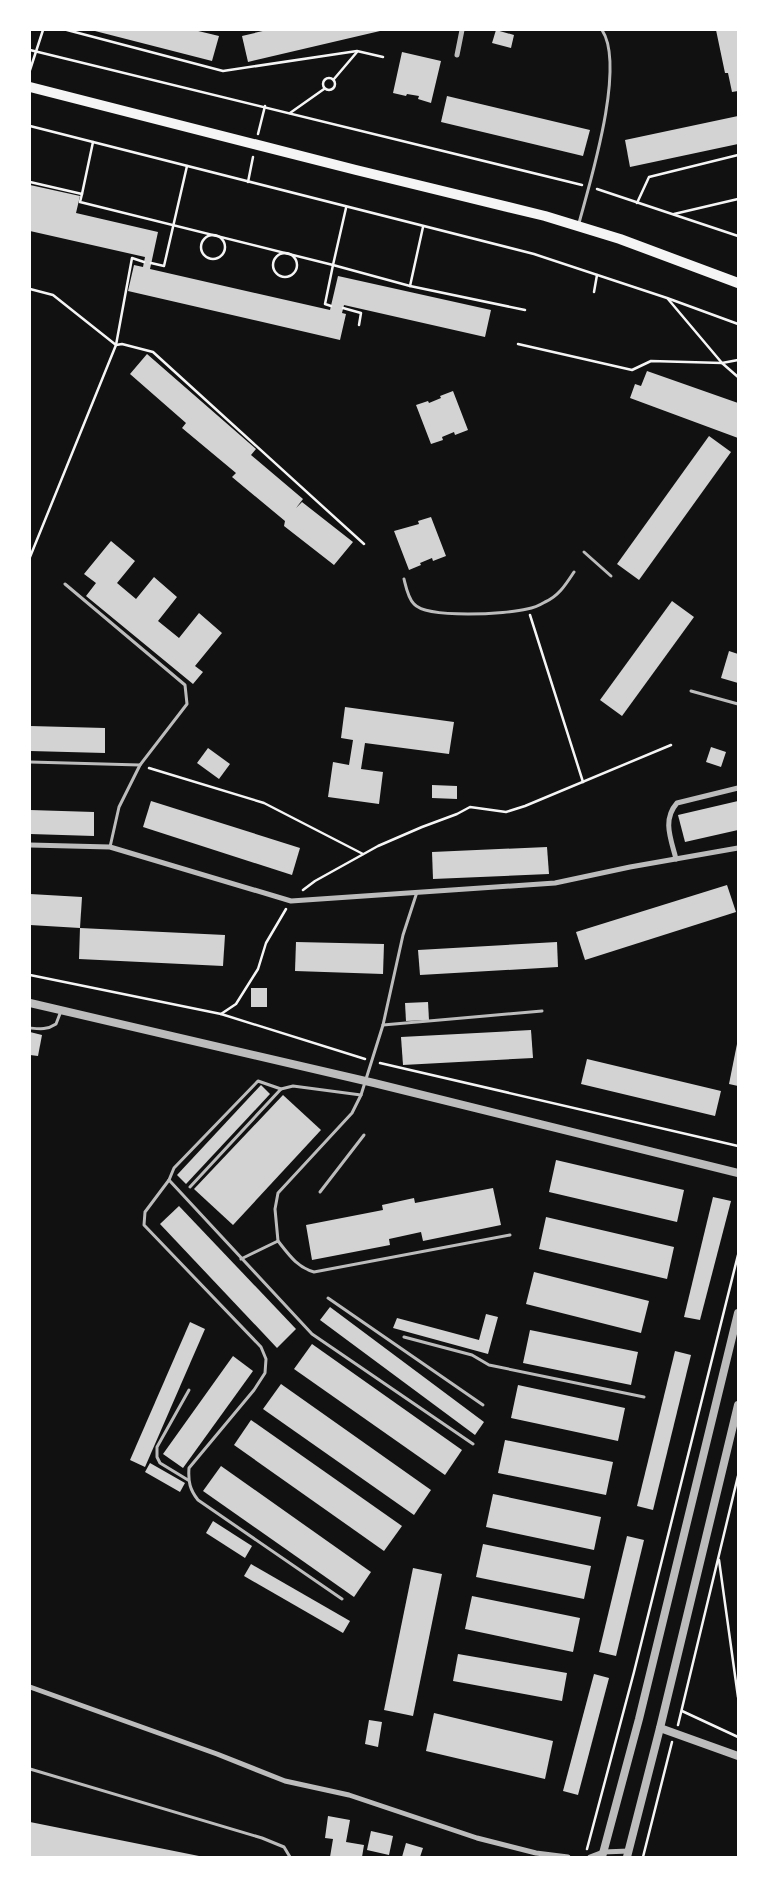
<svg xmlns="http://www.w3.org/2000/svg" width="768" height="1887" font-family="'PT Sans Narrow',sans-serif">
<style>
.building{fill:#d3d3d3}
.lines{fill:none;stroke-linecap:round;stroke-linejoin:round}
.path{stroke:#f5f5f5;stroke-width:2.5}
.service{stroke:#bcbcbc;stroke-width:3}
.minor{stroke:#bcbcbc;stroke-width:5}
.tertiary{stroke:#bcbcbc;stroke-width:8}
.primary{stroke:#f5f5f5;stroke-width:10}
</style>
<rect width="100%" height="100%" fill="#111"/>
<!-- building -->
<g class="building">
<path d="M194,30L219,36L212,61L95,31Z"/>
<path d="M267,30H380V31L248,62L242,36Z"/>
<path d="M496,30L514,35L511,48L492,43Z"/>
<path d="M716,30H738V91L732,92L728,73H725Z"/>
<path d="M402,52L441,61L431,103L418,99L419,96L407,94L406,96L393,93Z"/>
<path d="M447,96L590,130L583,156L441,122Z"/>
<path d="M738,116V144L630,167L625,140Z"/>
<path d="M30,185L80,196L76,213L158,232L150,269L330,310L338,276L491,310L485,337L344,305L342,313L346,314L340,340L128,291L134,265L143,267L145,257L30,231Z"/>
<path d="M147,354L256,449L251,455L303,499L296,508L302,502L353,542L334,565L284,526L285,521L232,477L236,473L182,428L186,423L130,374Z"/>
<path d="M647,371L738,403V438L630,398L635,384L641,386Z"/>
<path d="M453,391L468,430L455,435L454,432L442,437L443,440L431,444L416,405L428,401L429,403L441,398L440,396Z"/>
<path d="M709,436L731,452L639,580L617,564Z"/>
<path d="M431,517L446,556L433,561L432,558L420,563L421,565L409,570L394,531L419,524L418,521Z"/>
<path d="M111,541L135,561L117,583L136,599L154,577L177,597L158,621L179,638L199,613L222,633L195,666L203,672L193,684L86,596L96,583L84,574Z"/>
<path d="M672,601L694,617L622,716L600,700Z"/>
<path d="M729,651L738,654V683L721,678Z"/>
<path d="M345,707L454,722L449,754L365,743L361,769L383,772L379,804L328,797L333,762L349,765L353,740L341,738Z"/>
<path d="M30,726L105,728V753L30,751Z"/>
<path d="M711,747L726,752L721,767L706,762Z"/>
<path d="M208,748L230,764L219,779L197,763Z"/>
<path d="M432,785L457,786V799L432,798Z"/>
<path d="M151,801L300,848L292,875L143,827Z"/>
<path d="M738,801V830L685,842L678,815Z"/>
<path d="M30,810L94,812V836L30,834Z"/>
<path d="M547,847L549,874L433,879L432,852Z"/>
<path d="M727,885L736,912L585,960L576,932Z"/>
<path d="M30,894L82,897L80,928L30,925Z"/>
<path d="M80,928L225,935L223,966L79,959Z"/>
<path d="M296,942L384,944L383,974L295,971Z"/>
<path d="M557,942L558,967L420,975L418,950Z"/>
<rect x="251" y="988" width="16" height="19"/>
<path d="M428,1002L429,1020L406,1021L405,1003Z"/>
<path d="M531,1030L533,1058L403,1065L401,1037Z"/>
<path d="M30,1032L42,1035L38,1056L30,1055Z"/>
<path d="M737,1044H738V1086L729,1084Z"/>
<path d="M587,1059L721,1091L715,1116L581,1084Z"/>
<path d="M261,1085L270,1094L186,1184L177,1175Z"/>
<path d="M283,1095L321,1130L233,1225L194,1189Z"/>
<path d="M556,1160L684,1190L677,1222L549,1192Z"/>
<path d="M493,1188L501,1225L423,1241L421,1232L389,1239L390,1245L312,1260L306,1225L383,1210L382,1205L414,1198L415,1203Z"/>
<path d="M713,1197L731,1201L700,1320L684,1317Z"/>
<path d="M179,1206L296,1329L277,1348L160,1224Z"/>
<path d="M546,1217L674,1247L667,1279L539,1249Z"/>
<path d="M534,1272L649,1301L641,1333L526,1304Z"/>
<path d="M330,1307L484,1422L475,1435L320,1320Z"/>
<path d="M486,1314L498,1317L488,1354L393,1328L397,1318L479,1340Z"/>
<path d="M190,1322L205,1329L145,1467L130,1460Z"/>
<path d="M530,1330L638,1352L631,1385L523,1363Z"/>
<path d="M312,1344L462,1450L445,1475L294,1369Z"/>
<path d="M675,1351L691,1355L653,1510L637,1506Z"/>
<path d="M233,1356L253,1371L183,1468L163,1454Z"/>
<path d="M281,1384L431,1490L414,1515L263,1409Z"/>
<path d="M518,1385L625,1408L618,1441L511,1418Z"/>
<path d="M251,1420L402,1526L384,1551L234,1445Z"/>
<path d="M505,1440L613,1462L606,1495L498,1473Z"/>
<path d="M150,1463L185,1483L180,1492L145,1472Z"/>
<path d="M221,1466L371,1572L354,1597L203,1491Z"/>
<path d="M493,1494L601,1517L594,1550L486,1527Z"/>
<path d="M213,1521L252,1546L245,1558L206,1533Z"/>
<path d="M627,1536L644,1540L616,1656L599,1652Z"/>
<path d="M483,1544L591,1566L584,1599L476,1577Z"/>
<path d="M251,1564L350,1621L343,1633L244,1576Z"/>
<path d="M413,1568L442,1574L413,1716L384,1710Z"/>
<path d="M472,1596L580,1618L573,1652L465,1629Z"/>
<path d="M458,1654L567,1673L562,1701L453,1681Z"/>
<path d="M594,1674L609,1678L578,1795L563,1791Z"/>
<path d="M434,1713L553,1741L545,1779L426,1751Z"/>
<path d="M369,1720L382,1722L378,1747L365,1744Z"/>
<path d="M328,1816L350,1820L346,1842L364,1845L362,1857H330L333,1839L325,1838Z"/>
<path d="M30,1822L199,1856V1857H30Z"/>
<path d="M371,1831L393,1836L389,1855L367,1850Z"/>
<path d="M406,1843L423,1848L420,1857H402Z"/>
</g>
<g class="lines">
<!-- path -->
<g class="path">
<path d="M67,30L223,71L357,51L383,57"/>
<path d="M30,50L582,185"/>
<path d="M30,70L43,30"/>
<circle cx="329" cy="84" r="6"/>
<path d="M334,79L357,52"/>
<path d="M290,113L324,89"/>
<path d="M30,126L534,254L667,298L738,324"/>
<path d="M258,134L265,106"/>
<path d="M30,182L82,194L80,202L333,265L325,304L331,306"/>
<path d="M248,182L253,157"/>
<path d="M597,189L738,236"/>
<path d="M82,194L93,142"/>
<path d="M637,203L649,177L738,155"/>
<path d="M346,208L333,265L410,286L525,310"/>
<path d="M674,214L738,199"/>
<circle cx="213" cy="247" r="12"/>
<circle cx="285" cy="265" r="12"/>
<path d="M151,263L164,266L187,166"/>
<path d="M410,286L423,227"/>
<path d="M30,289L53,295L116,345L122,344L153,352L364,544"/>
<path d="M594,292L597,275"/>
<path d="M668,299L722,363L738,377"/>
<path d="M343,308L361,313L359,325"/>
<path d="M518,344L632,370L651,361L722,363L738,360"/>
<path d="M30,557L116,345L132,258L144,262"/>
<path d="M530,615L583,782"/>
<path d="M149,768L264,803L363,854"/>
<path d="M303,890L315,881L378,846L422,827L457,814L470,807L506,812L525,806L671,745"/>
<path d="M30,975L221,1014L365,1059"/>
<path d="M221,1014L236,1004L258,969L266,943L286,909"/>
<path d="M380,1063L738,1146"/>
<path d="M719,1560L738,1697"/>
<path d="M682,1711L738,1737"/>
<path d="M678,1725L738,1476"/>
<path d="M587,1849L634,1672L738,1255"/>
<path d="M643,1857L672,1742"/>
</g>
<!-- service -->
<g class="service">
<path d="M579,223C590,182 626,66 602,30"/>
<path d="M584,552L611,576"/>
<path d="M404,579C406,587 408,598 414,604C427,619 507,614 527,609C533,608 540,605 545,602C559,596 566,584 574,572"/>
<path d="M65,584L185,685L187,704L140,765L119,807L110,847"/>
<path d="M691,691L738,704"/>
<path d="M30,762L140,765"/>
<path d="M383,1025L542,1011"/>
<path d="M30,1028C40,1029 47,1030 56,1024L61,1011"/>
<path d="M169,1180L174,1168L258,1081L281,1089L293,1086L361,1095"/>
<path d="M190,1187L281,1089"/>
<path d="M320,1192L364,1135"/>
<path d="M278,1241L275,1209L278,1193L352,1113L361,1095L383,1025L403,935L417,892"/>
<path d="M241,1259L278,1241C289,1255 297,1267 314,1272L510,1235"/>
<path d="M328,1298L483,1405"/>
<path d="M404,1337L472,1355L489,1365L644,1397"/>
<path d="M188,1480L160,1463L157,1457V1447L189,1390"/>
<path d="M342,1599L198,1500C190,1490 188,1482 189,1468L254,1390L265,1373L266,1359L261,1347L144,1225L145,1212L169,1180L312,1334L473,1444"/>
<path d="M30,1769L262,1838L284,1847L290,1857"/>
</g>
<!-- minor -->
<g class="minor">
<path d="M457,55L462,30"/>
<path d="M30,845L110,847L291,901L555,883L630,867L738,848"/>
<path d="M676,859C671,839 662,820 677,803L738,788"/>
<path d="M30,1687L217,1754L285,1781L349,1795L477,1838L536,1853L568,1857"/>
<path d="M590,1857L603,1852L629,1851"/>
</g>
<!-- tertiary -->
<g class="tertiary">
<path d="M30,1003L374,1083L738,1173"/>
<path d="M660,1728L738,1756"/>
<path d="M602,1857L639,1719L738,1313"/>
<path d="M627,1857L660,1728L738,1405"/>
</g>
<!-- primary -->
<path class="primary" d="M30,87L356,170L545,216L620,239L738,283"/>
</g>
<!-- border -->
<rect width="768" height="1887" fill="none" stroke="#ffffff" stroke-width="62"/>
</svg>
